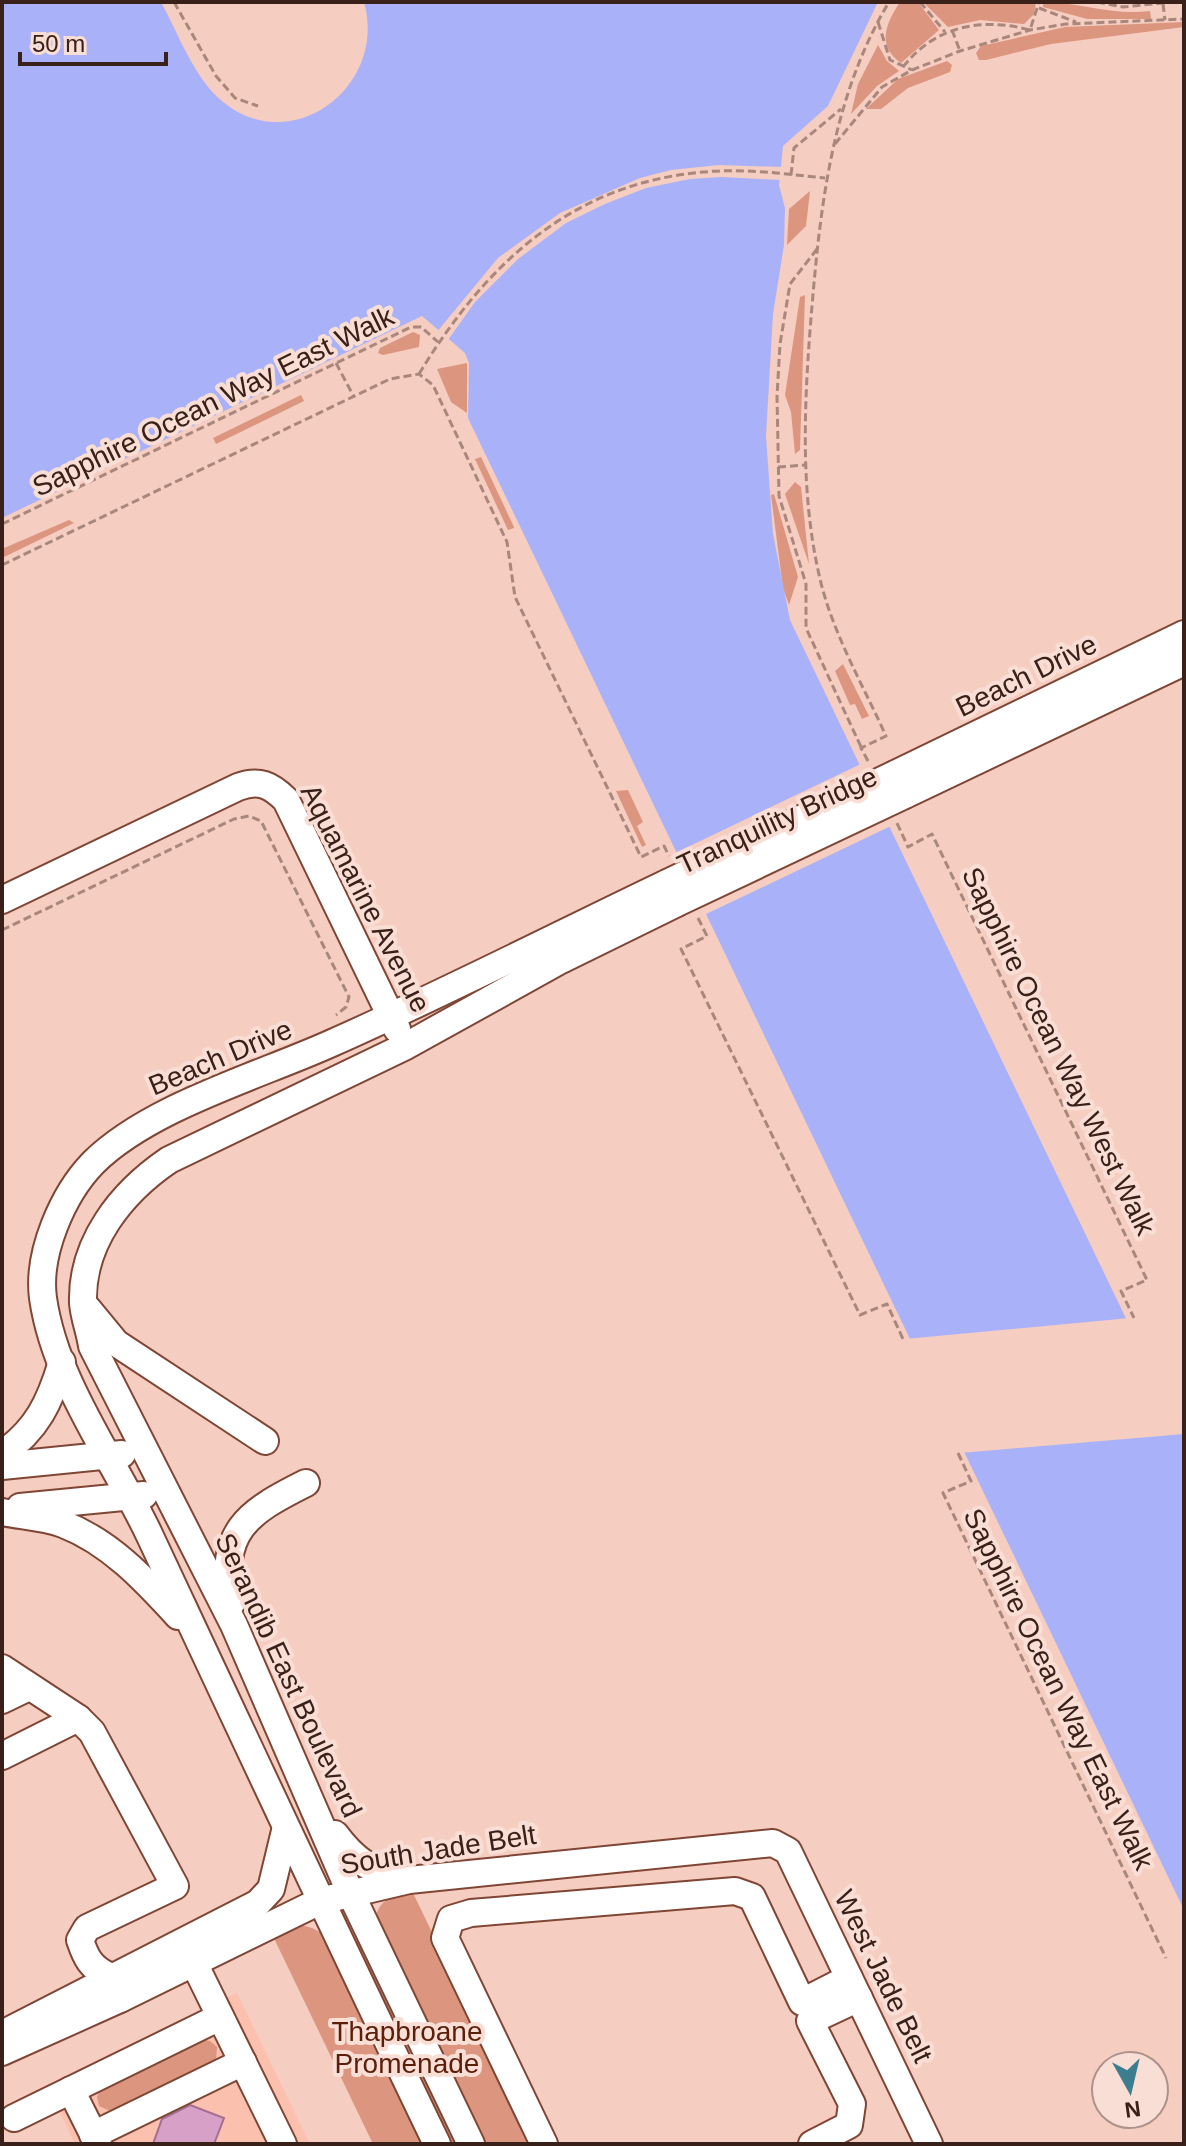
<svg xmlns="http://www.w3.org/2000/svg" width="1186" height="2146" font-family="Helvetica,sans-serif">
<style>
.built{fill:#fcc0ae}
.green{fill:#dc957f}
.water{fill:#a9b2f8}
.pier{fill:#f6cdc1}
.building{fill:#d7a0c6;stroke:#a26f93;stroke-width:2}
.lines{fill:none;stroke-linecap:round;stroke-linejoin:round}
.minor-casing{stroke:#7f4635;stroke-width:30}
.path{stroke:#a9877c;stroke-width:3;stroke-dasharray:8 4;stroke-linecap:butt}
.minor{stroke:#fff;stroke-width:26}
.minor-bridge-casing{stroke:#7f4635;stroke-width:30;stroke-linecap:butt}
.minor-bridge{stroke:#fff;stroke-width:26}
.labels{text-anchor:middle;stroke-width:8;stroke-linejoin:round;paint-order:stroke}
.street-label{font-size:28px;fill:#392018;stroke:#f9ded5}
.park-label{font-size:28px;fill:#5a1e0b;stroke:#f9ded5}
</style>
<rect width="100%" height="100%" fill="#f6cdc1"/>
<!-- built -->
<path class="built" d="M237,1993L310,2144H75L47,2086Z"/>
<!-- green -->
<g class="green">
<path d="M900,2H918L939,30L901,63C876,46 886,23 900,2Z"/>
<path d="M923,2H1036L1034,14L1024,24L980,20L948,27Z"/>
<path d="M1043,2C1079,2 1113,16 1150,11L1151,19H1087L1043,7Z"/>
<path d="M1184,22V27L1051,44L986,60H979L976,53L981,46L1065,27Z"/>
<path d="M878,45L887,61L899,71L877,86L851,114L858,84Z"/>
<path d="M947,61L952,65L950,72L908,88L881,109H866L898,79Z"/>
<path d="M810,191L806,226L787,245L789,209Z"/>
<path d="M805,295L800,450L795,454L791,412L785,395L800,297Z"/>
<path d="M413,332L420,335L419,347L383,355L378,353L380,348Z"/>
<path d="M467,363V413L451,402L437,369Z"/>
<path d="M301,395L304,401L216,444L213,438Z"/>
<path d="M481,457L514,527V528L508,530L475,459Z"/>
<path d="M795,482L801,487L809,564L785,494Z"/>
<path d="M774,494L798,577L789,605L783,588L771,495Z"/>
<path d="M69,520L74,523L2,558V549Z"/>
<path d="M843,664L869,716L862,719L855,704L850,705L835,671Z"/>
<path d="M628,790L643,822L637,826L646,845L642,847L616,791Z"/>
<path d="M413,1893L534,2144H373L270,1930C302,1920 318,1925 339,1950L375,1933C373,1904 386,1895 413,1893Z"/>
<path d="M201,2039L210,2041L217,2047L216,2061L112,2112L99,2106L97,2097L101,2088Z"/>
</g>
<!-- water -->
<path class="water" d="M2,2H161C178,33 194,78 222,101C290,159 388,88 364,2H878L828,106L783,146L779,185L785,208L784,245L773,314L766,436L773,534L790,620L1184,1439V1910L468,418L469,363L465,353L422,316L2,518Z"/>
<!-- pier -->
<g class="pier">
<path d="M719,165L782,167L781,180L721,177L690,179L646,188L605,204L566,223L518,259L475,302L448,340L436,333L498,258L560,213L640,178L671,170Z"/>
<path d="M863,763L893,825L702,916L673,854Z"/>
<path d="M1130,1318L1184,1434L960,1453L905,1339Z"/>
</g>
<!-- building -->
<path class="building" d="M190,2105L224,2118L214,2144H153L162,2119Z"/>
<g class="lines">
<!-- minor casing -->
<g class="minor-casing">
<g id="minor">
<path d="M895,774L1184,634"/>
<path d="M905,795L1184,662"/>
<path d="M2,900L238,787C259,779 271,785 286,800L397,1029"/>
<path d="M88,1309L116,1343L265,1441"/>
<path d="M2,1454C37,1430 50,1402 62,1362"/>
<path d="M2,1466L122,1454"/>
<path d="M20,1507L144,1495"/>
<path d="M2,1512C21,1516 44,1517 63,1524C110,1542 145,1580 178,1616"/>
<path d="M231,1604C219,1531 246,1513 306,1483"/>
<path d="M2,1668L78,1718"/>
<path d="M2,1700L29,1687"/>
<path d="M2,1756L78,1718L92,1732L175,1886L87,1928L80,1940C86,1958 91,1968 109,1976L120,1999"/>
<path d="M335,1834C355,1861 371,1871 403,1879"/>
<path d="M194,1963L283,2144"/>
<path d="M2,2034L258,1903L271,1889L285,1831"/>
<path d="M2,2052L120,1999L320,1901L409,1880L773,1843L788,1851L929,2144"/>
<path d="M71,2090L98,2144"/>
<path d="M14,2118L220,2017"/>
<path d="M93,2135L243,2062"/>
<path d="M437,2144C339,1941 244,1737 149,1534C113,1458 55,1382 43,1298C37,1253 63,1194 93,1163C149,1107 259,1076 332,1043C445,993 556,936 667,883"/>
<path d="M471,2144L350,1892L234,1625L92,1346C90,1332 84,1317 83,1303C81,1242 122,1192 169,1160L406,1046L561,960L677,903"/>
<path d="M544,2144L445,1938L451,1919L471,1913L735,1891L752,1897L802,2002L849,1978"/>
<path d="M812,2144L849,2125L852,2104L810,2021L859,1998"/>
</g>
</g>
<!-- path -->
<g class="path">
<path d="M174,2L216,76L235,98L258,106"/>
<path d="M920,2L945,32"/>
<path d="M1097,2L1123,7L1173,2"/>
<path d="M1163,4L1165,20"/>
<path d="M1039,8L1076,22"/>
<path d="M878,22L890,60L912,70"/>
<path d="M952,30L960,51"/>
<path d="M903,67C935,26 981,17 1030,30L1039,2"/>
<path d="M835,144L882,87L912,70L960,51L1030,30L1066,24L1184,19"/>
<path d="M791,175L794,148L841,109"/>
<path d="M817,249L790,284L780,344L777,396L779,496L806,584V628L861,747"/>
<path d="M336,363L354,397"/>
<path d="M419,374C485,265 571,183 704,172C744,168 785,174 825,178"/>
<path d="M778,467L806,465"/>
<path d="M2,524L411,327H421L438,342"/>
<path d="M2,565L390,379L419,374L433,385L507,542L515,597L641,857L664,846L669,856"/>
<path d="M868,761L861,748L886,736C863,685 833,634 820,579C800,494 804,405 811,318C820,209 831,99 889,2"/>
<path d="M897,823L908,847L932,834L1147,1280L1121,1291L1134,1318"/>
<path d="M698,918L707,936L681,949L860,1315L887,1304L903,1339"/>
<path d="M2,930L234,819L249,816L261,821L349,997L346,1007L336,1015"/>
<path d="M958,1453L971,1481L943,1493L1166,1958"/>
</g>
<!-- minor -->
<use href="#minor" class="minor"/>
<!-- minor-bridge casing -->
<g class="minor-bridge-casing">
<g id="minor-bridge">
<path d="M667,883L895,774"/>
<path d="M677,903L905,795"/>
</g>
</g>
<!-- minor-bridge -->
<use href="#minor-bridge" class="minor-bridge"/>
</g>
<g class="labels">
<!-- street labels -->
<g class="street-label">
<text transform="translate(213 401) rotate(-26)" y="10">Sapphire Ocean Way East Walk</text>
<text transform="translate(1026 675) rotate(-26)" y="10">Beach Drive</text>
<text transform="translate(777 820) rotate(-25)" y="10">Tranquility Bridge</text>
<text transform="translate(366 898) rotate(63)" y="10">Aquamarine Avenue</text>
<text transform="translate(1059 1051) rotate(64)" y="10">Sapphire Ocean Way West Walk</text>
<text transform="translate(220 1057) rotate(-23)" y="10">Beach Drive</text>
<text transform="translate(289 1675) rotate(65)" y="10">Serandib East Boulevard</text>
<text transform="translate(1059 1689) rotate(64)" y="10">Sapphire Ocean Way East Walk</text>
<text transform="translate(438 1849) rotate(-9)" y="10">South Jade Belt</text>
<text transform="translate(884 1976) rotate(64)" y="10">West Jade Belt</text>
</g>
<!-- park labels -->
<g class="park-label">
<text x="407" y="2041">Thapbroane<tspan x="407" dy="32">Promenade</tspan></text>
</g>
</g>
<!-- border -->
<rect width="1186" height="2146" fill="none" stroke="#392018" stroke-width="8"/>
<!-- north arrow -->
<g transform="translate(1130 2090) rotate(172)"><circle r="38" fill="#f9ded5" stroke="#ac9289" stroke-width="2"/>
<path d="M0-6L14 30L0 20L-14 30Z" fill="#3c7e90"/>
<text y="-12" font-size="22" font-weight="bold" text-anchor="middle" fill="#392018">N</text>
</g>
<!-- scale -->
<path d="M20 52v12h146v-12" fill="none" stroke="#392018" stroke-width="4"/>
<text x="32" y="52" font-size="24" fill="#392018" stroke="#f9ded5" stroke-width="6" paint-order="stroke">50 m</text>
</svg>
